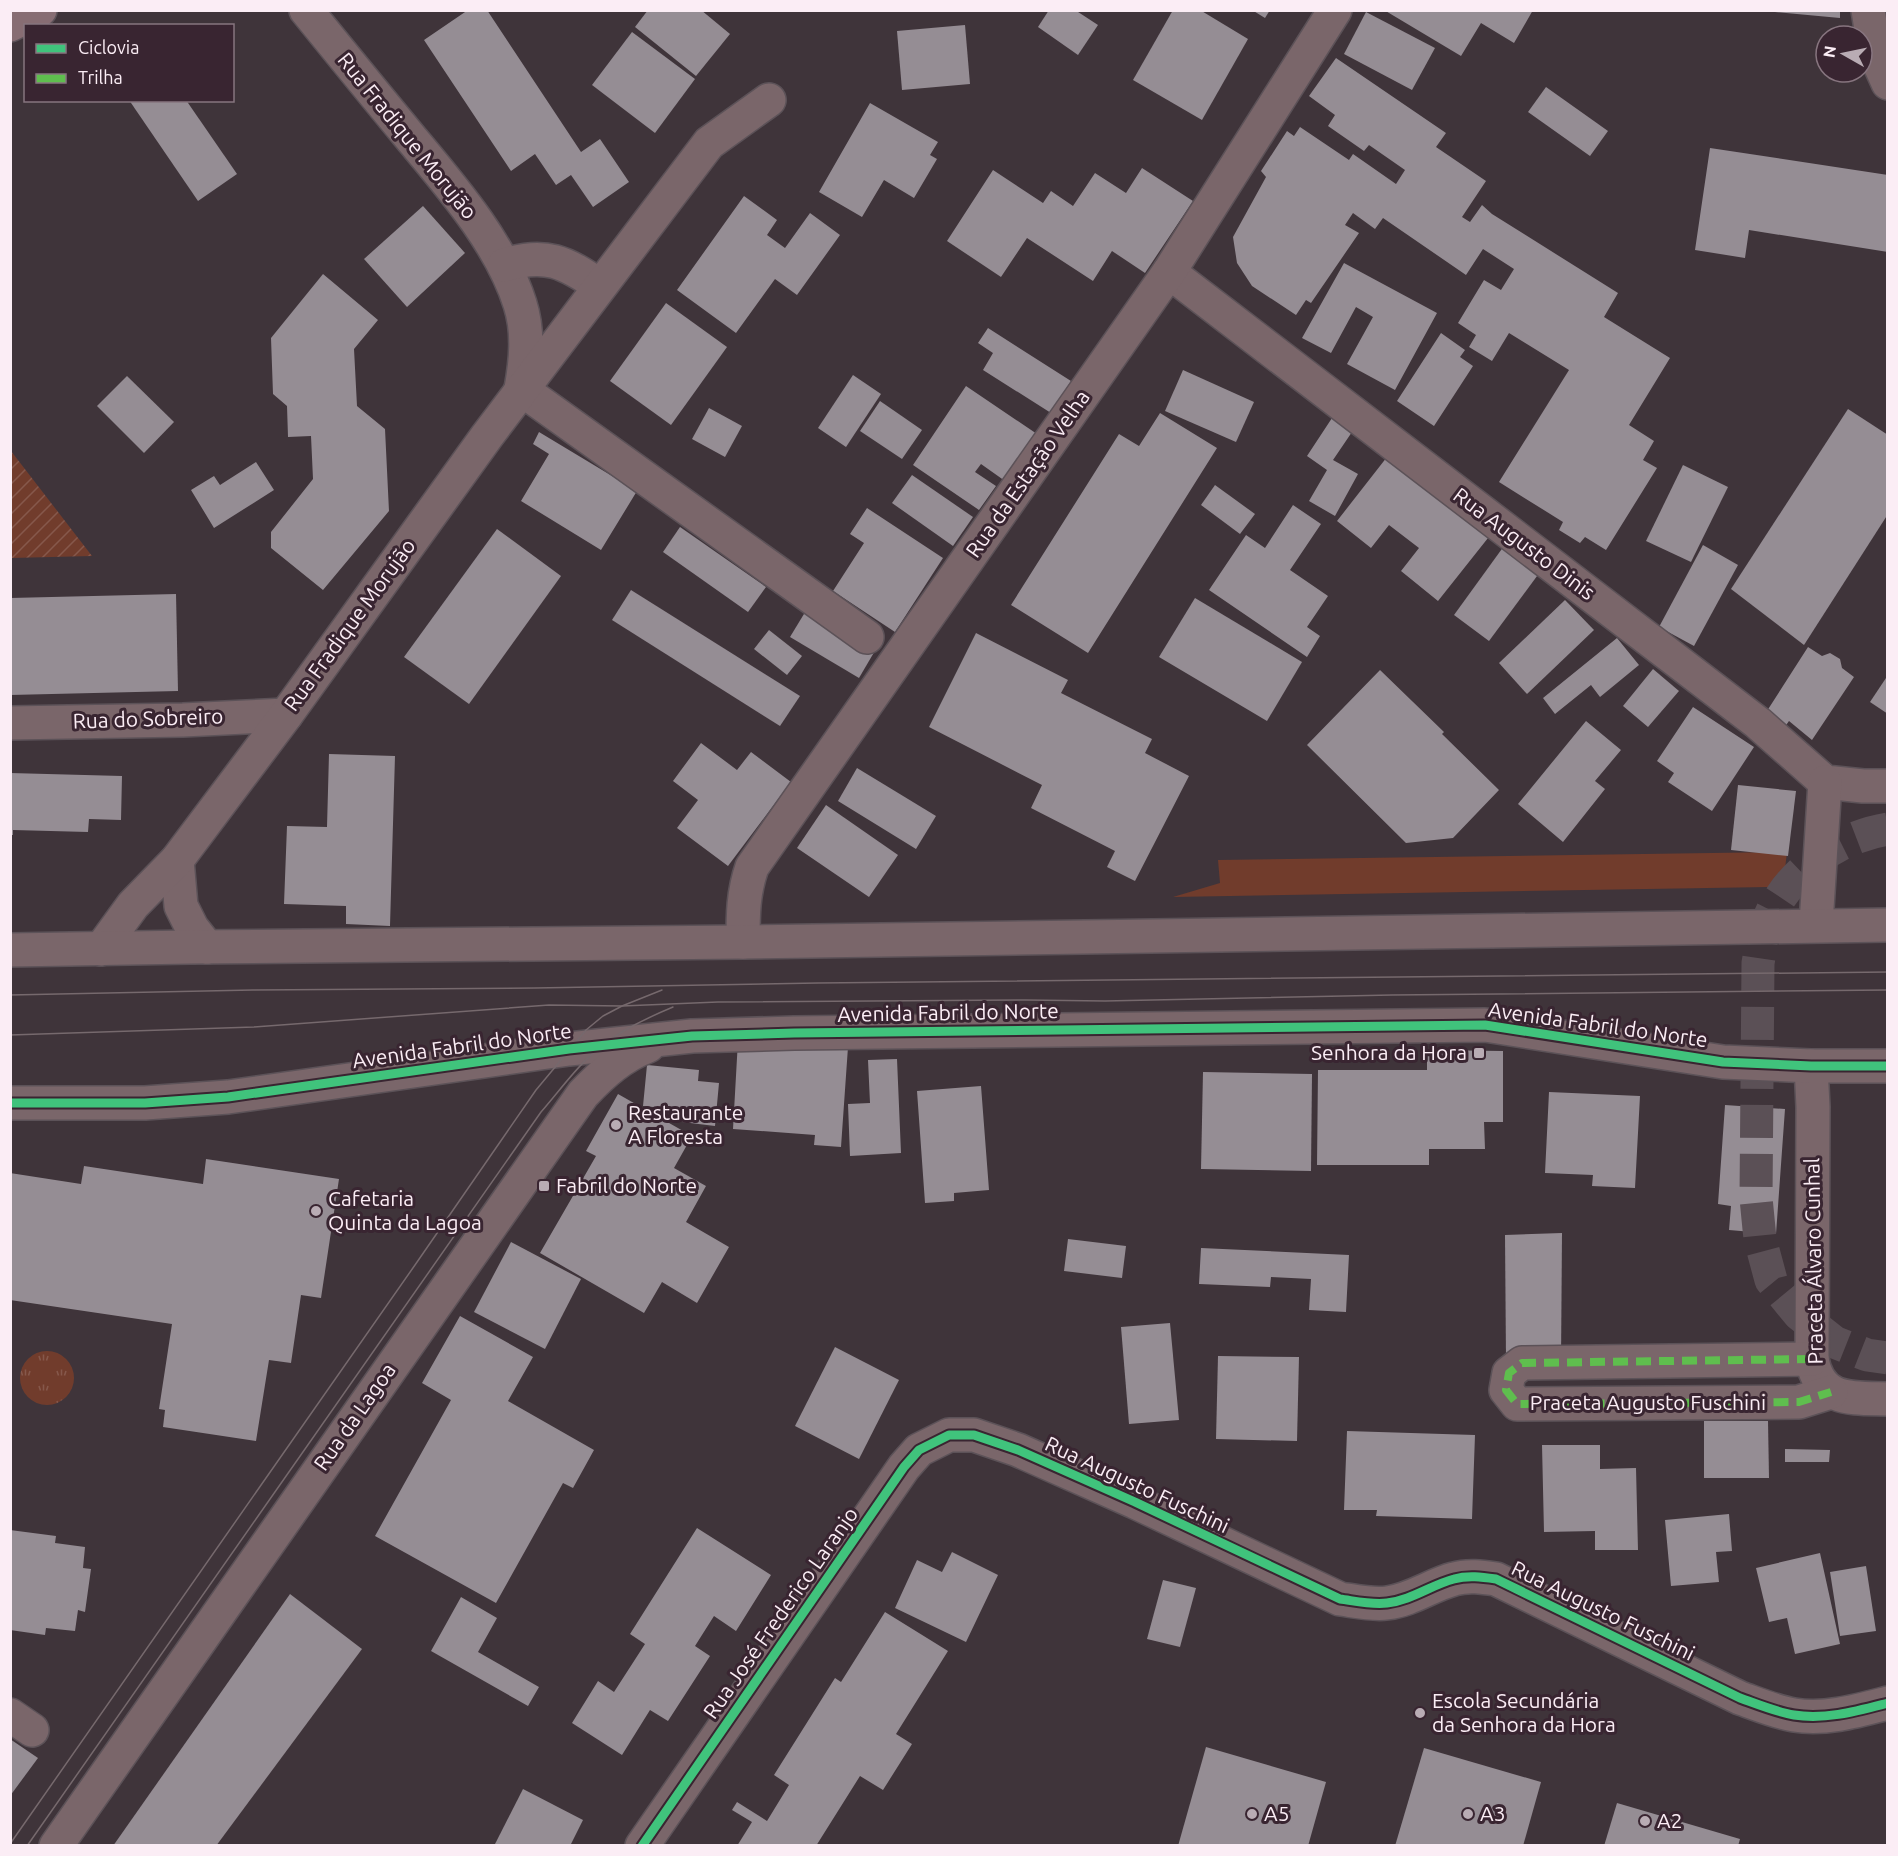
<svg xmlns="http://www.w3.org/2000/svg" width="1898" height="1856" font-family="Ubuntu,sans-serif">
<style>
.grass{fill:#713c2c}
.park{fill:url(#park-tufts)}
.garden{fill:url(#garden-furrows)}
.building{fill:#958d94}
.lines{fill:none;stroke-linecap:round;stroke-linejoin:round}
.major-tunnel{stroke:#5b5056;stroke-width:33;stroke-dasharray:33 16;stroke-linecap:butt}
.minor-casing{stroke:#5c5258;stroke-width:36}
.major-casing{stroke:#5c5258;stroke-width:36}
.minor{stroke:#7a666a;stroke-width:33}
.major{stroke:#876d73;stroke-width:33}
.tram{stroke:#76696d;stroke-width:1.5}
.quiet{stroke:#5fbe4e;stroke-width:8;stroke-dasharray:15 8;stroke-linecap:butt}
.cycleway-casing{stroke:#392531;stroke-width:13}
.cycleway{stroke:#40c37c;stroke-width:9}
.poi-dot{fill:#b9acb4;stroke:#392531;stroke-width:2}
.labels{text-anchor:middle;stroke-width:6;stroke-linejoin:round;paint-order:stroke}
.street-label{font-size:21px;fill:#fbedf5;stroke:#392531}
.poi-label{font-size:21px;fill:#fbedf5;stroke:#392531;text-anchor:start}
</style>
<defs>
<pattern id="park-tufts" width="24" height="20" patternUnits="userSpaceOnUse" patternTransform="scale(1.5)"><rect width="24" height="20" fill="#713c2c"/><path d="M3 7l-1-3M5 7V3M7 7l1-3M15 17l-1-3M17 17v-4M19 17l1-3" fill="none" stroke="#86584b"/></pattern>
<pattern id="garden-furrows" width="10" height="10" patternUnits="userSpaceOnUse" patternTransform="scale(1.5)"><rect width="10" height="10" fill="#713c2c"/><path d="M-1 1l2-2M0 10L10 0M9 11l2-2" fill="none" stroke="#86584b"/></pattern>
</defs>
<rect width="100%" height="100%" fill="#3f343a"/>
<!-- grass -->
<path class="grass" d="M1787,852L1784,877L1769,887L1173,897L1220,883L1218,860Z"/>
<!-- park -->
<circle class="park" cx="47" cy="1378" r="27"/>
<!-- garden -->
<path class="garden" d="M11,451L92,556L11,558Z"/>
<!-- building -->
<g class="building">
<path d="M468,10H487L581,152L600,139L629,182L593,207L571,175L556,185L535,154L511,171L424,40Z"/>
<path d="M648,10H701L730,34L696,76L635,27Z"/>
<path d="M1049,10H1075L1098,25L1078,55L1038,27Z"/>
<path d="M1173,10H1200L1248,39L1202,120L1133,80Z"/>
<path d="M1252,10H1270L1265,18Z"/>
<path d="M1384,10H1533L1514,43L1481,23L1461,56Z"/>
<path d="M1775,10H1840V18L1775,12Z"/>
<path d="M1366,12L1435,48L1412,90L1344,54Z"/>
<path d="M965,25L970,84L902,90L897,31Z"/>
<path d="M632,32L695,79L655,133L592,85Z"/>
<path d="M1336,58L1446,133L1436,147L1486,181L1462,217L1470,222L1482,205L1492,214L1618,293L1604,317L1670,358L1629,425L1654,441L1643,460L1657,468L1606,550L1585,537L1580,543L1559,530L1563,522L1499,482L1569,370L1509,333L1492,361L1469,347L1476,335L1458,323L1484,280L1501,290L1514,269L1483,249L1466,275L1383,218L1375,229L1353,213L1345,225L1359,233L1311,303L1306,300L1296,315L1252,286L1237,263L1233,237L1266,177L1261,171L1287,131L1294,136L1300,127L1349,160L1353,154L1396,184L1405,170L1369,145L1364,151L1328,126L1335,115L1309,96Z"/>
<path d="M1546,87L1608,131L1590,156L1528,112Z"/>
<path d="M129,100H186L237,174L198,201Z"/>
<path d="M870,103L938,142L930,155L937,159L914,198L884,180L862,217L819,192Z"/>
<path d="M1710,148L1888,175V252L1749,230L1745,258L1695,250Z"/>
<path d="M1142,168L1193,201L1145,273L1112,251L1093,281L1027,238L1001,277L947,241L993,170L1043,203L1051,191L1073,206L1095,173L1126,193Z"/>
<path d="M744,196L777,220L767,235L785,248L810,213L840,235L797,295L775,279L736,333L677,290Z"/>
<path d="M423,206L465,253L407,307L364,259Z"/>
<path d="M1344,263L1437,313L1395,390L1347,364L1373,317L1356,307L1331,353L1302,338Z"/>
<path d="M323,274L378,320L354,349L357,406L385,429L389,511L323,590L271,548V532L313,479L311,436L288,437L287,406L273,394L271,338Z"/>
<path d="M666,303L727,347L671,425L610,381Z"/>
<path d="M988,328L1071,381L1051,413L983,370L993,353L978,343Z"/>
<path d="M1441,333L1465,350L1460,357L1473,366L1434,426L1397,401Z"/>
<path d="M1183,370L1254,402L1236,442L1165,411Z"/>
<path d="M853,375L881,394L846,447L818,428Z"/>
<path d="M127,376L174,422L144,453L97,406Z"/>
<path d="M966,386L1037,434L1005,481L981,464L975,472L996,486L979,510L913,465Z"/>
<path d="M880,401L922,430L902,459L860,431Z"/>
<path d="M709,408L742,426L725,457L692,439Z"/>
<path d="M1848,409L1888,435V514L1804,645L1731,589Z"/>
<path d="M1160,413L1217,448L1088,653L1011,605L1119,434L1139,446Z"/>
<path d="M1332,418L1352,432L1333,460L1358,474L1335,516L1309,501L1327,470L1307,456Z"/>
<path d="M539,432L637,491L601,550L521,501L549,454L533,444Z"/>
<path d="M1387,457L1488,538L1438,601L1401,571L1419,548L1389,525L1371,548L1337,521Z"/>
<path d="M256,462L274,490L214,528L191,490L214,476L220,485Z"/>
<path d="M1683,465L1728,487L1691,562L1646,541Z"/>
<path d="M912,475L973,517L953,546L892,503Z"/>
<path d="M1215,485L1255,514L1240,534L1201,505Z"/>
<path d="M1293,505L1321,524L1290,570L1328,596L1307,627L1320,636L1307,657L1209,590L1246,535L1265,548Z"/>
<path d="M867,508L943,558L895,632L833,591L864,543L850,534Z"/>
<path d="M680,527L766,587L748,612L663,552Z"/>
<path d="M497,529L561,576L469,704L404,657Z"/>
<path d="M1703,545L1738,565L1694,646L1659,627Z"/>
<path d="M1504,546L1540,572L1489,641L1454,615Z"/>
<path d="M631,590L800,696L780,726L612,620Z"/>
<path d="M176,594L178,691L10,695V598Z"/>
<path d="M1195,598L1302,662L1267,721L1159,657Z"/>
<path d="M1565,600L1594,630L1527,694L1499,663Z"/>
<path d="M807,609L876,649L859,678L790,637Z"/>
<path d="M769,630L802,656L787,675L754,649Z"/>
<path d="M976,633L1068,680L1061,693L1152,739L1145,753L1189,776L1135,881L1107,867L1115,851L1031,808L1042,785L929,727Z"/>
<path d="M1617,638L1639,665L1600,697L1591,685L1555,714L1543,698Z"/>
<path d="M1808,647L1822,656L1830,653L1840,659L1842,668L1854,677L1812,740L1789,721L1784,728L1765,714Z"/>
<path d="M1653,669L1679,691L1648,727L1623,706Z"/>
<path d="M1380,670L1444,732L1442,734L1499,790L1453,838L1406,843L1307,745Z"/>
<path d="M1888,675V714L1870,702Z"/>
<path d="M1693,707L1754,747L1712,811L1668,782L1674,773L1657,761Z"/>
<path d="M1586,721L1621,750L1595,781L1605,789L1563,842L1518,804Z"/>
<path d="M701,743L737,770L751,752L791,782L728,866L677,828L698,800L673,781Z"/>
<path d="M329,754L395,756L390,926L346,924V906L284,904L287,826L327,827Z"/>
<path d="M857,768L936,816L916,849L838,801Z"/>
<path d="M10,773L122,776L121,820L89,819L88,832L13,830V835H10Z"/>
<path d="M1738,785L1796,791L1788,856L1731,850Z"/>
<path d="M826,805L898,855L869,897L797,848Z"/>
<path d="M738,1040L848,1047L841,1147L814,1145L815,1135L733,1129Z"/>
<path d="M1427,1050L1503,1051V1122H1484L1485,1149H1429V1165H1317L1318,1070H1427Z"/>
<path d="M897,1059L901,1153L850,1156L848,1104L870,1103L868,1060Z"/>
<path d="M647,1065L699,1070L698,1081L719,1083L715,1126L682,1122L683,1110L643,1106Z"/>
<path d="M1203,1072L1312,1074L1311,1171L1201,1169Z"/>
<path d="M981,1086L989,1190L954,1193V1201L925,1203L917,1091Z"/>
<path d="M1549,1092L1640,1096L1635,1188L1592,1186L1593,1175L1545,1173Z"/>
<path d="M618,1094L692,1136L674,1168L706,1186L686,1222L729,1247L697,1303L662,1282L644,1313L540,1253L596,1156L586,1151Z"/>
<path d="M1725,1105L1785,1109L1776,1234L1729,1230L1731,1206L1718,1204Z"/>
<path d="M206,1159L339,1179L321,1298L301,1295L291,1363L269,1360L256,1441L163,1427L165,1410L159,1409L172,1324L10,1300V1173L81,1184L84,1166L203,1184Z"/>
<path d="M1562,1233L1561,1362L1506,1360L1505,1235Z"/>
<path d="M1068,1239L1126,1246L1122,1278L1064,1271Z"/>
<path d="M511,1242L581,1279L545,1349L474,1312Z"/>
<path d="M1201,1248L1349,1255L1346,1312L1309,1310L1311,1279L1271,1277L1270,1287L1199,1284Z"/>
<path d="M460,1316L533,1357L508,1401L594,1450L573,1488L563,1483L496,1603L375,1536L451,1400L422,1383Z"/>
<path d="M1170,1323L1179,1420L1129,1424L1121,1327Z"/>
<path d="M835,1347L899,1380L859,1459L795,1426Z"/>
<path d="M1218,1356L1299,1357L1297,1441L1216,1439Z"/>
<path d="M1704,1421H1768L1769,1478H1704Z"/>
<path d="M1347,1431L1475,1435L1472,1519L1376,1516L1377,1510H1344Z"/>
<path d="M1542,1445H1600V1469L1636,1468L1638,1550H1595V1531L1544,1532Z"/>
<path d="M1785,1449L1830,1450L1829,1462H1785Z"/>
<path d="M1729,1514L1732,1551L1716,1552L1719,1582L1671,1586L1665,1520Z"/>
<path d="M697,1528L771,1575L736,1631L714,1616L695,1646L710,1656L668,1721L650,1710L622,1755L572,1723L598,1681L614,1692L645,1644L630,1634Z"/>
<path d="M10,1530L56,1536L55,1543L85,1547L83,1568L91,1569L85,1612L78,1610L75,1631L46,1628L45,1635L10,1630Z"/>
<path d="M952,1552L998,1575L966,1642L895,1608L917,1560L942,1572Z"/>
<path d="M1820,1553L1840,1644L1795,1654L1787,1618L1769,1622L1756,1568Z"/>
<path d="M1866,1566L1876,1631L1840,1636L1830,1572Z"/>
<path d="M1163,1580L1196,1588L1180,1647L1147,1639Z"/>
<path d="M290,1594L362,1649L216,1846H113Z"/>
<path d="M461,1597L497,1618L478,1652L539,1687L528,1706L431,1651Z"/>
<path d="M885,1612L948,1651L896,1734L912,1744L883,1790L860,1776L816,1846H737L752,1822L732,1810L737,1802L767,1821L789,1785L774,1775L835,1678L841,1682Z"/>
<path d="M10,1739L38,1758L10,1796Z"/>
<path d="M1206,1747L1326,1782L1308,1846H1178Z"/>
<path d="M1424,1748L1541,1782L1523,1846H1395Z"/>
<path d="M523,1789L583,1820L570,1846H494Z"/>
<path d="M1617,1803L1740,1839L1738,1846H1604Z"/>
</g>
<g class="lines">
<!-- major-tunnel -->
<path class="major-tunnel" d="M1888,829C1833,838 1781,877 1764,931C1760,941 1760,953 1758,963L1756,1198L1760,1239L1771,1280L1799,1314L1834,1342L1867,1355L1888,1358"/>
<!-- minor casing -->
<g class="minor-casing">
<g id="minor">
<path d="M306,10C341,53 375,95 410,137C450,185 501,243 520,304C529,332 526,361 521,389"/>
<path d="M1868,10L1875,54L1888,83"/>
<path d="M504,265C546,252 565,262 600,286"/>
<path d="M1169,272L1758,723L1825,782L1863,786H1888"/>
<path d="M521,389L867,637"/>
<path d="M10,723L183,720L286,715"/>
<path d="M177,860L181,906L192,928L207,947"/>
<path d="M1816,924L1825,782"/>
<path d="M743,942C743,915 743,893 752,867L1169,272L1335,10"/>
<path d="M101,949L133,905L177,860L286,715L487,436L709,143L769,100"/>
<path d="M10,950L191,947L743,942L1888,925"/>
<path d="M1811,1066L1813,1107L1812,1359C1819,1402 1852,1398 1888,1399"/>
<path d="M10,1103H145L228,1097L569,1049L692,1036L794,1033L1485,1025L1723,1062L1811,1066H1888"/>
<path d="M1812,1359L1522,1363L1509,1373L1506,1390L1517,1404L1799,1402L1831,1392"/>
<path d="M10,1715L32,1730"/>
<path d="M56,1846L583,1094C603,1073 622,1056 648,1046"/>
<path d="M642,1846L904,1467L919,1450L949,1435H974L1018,1450L1135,1502L1340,1599C1355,1601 1372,1605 1387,1603C1412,1600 1431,1585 1454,1579C1468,1575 1482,1577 1496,1579L1740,1698C1757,1704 1776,1712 1794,1715C1826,1720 1857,1711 1888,1703"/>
</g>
</g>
<!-- major casing -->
<g class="major-casing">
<path id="major" d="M10,25L40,10"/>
</g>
<!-- minor -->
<use href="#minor" class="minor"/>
<!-- major -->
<use href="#major" class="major"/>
<!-- tram -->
<g class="tram">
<path d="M10,995L253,990L535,988L818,983L1888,972"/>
<path d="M10,1035L254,1027L549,1005L622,1006L718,1002L1026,1000L1105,1001L1392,995L1888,990"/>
<path d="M10,1844L415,1265L536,1090L586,1030L603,1016L622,1006L662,990"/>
<path d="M27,1846L541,1112C561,1089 580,1062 604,1044C625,1028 649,1017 673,1007"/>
</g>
<!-- quiet -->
<path class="quiet" d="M1812,1359L1522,1363L1509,1373L1506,1390L1517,1404L1799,1402L1831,1392"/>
<!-- cycleway casing -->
<g class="cycleway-casing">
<g id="cycleway">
<path d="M10,1103H145L228,1097L569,1049L692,1036L794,1033L1485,1025L1723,1062L1811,1066H1888"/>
<path d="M642,1846L904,1467L919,1450L949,1435H974L1018,1450L1135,1502L1340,1599C1355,1601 1372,1605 1387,1603C1412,1600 1431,1585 1454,1579C1468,1575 1482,1577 1496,1579L1740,1698C1757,1704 1776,1712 1794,1715C1826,1720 1857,1711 1888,1703"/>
</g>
</g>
<!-- cycleway -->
<use href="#cycleway" class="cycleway"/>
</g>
<!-- markers -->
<g class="poi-dot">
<rect x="1473" y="1047" width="12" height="12" rx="3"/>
<circle cx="616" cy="1125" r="6"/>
<rect x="538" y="1180" width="12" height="12" rx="3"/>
<circle cx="316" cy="1211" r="6"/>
<circle cx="1420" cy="1713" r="6"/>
<circle cx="1252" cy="1814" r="6"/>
<circle cx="1468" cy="1814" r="6"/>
<circle cx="1645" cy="1821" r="6"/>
</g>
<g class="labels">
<!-- street labels -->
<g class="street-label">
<text transform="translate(407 136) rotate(51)" y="7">Rua Fradique Morujão</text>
<text transform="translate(1028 474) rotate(-55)" y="7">Rua da Estação Velha</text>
<text transform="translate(1524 544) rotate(37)" y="7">Rua Augusto Dinis</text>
<text transform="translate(350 625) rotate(-54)" y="7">Rua Fradique Morujão</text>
<text transform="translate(148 719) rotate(-2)" y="7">Rua do Sobreiro</text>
<text transform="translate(948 1013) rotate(-1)" y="7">Avenida Fabril do Norte</text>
<text transform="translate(1598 1025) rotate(8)" y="7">Avenida Fabril do Norte</text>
<text transform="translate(462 1046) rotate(-8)" y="7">Avenida Fabril do Norte</text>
<text transform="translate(1814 1261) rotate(-91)" y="7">Praceta Álvaro Cunhal</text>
<text x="1648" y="1410">Praceta Augusto Fuschini</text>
<text transform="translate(355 1417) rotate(-55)" y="7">Rua da Lagoa</text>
<text transform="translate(1137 1485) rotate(25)" y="7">Rua Augusto Fuschini</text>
<text transform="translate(1603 1611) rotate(26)" y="7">Rua Augusto Fuschini</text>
<text transform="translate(781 1613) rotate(-55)" y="7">Rua José Frederico Laranjo</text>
</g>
<!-- poi labels -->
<g class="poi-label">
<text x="1467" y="1060" text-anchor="end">Senhora da Hora</text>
<text x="628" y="1120">Restaurante<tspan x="628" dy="24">A Floresta</tspan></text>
<text x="556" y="1193">Fabril do Norte</text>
<text x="328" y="1206">Cafetaria<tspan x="328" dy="24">Quinta da Lagoa</tspan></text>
<text x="1432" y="1708">Escola Secundária<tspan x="1432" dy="24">da Senhora da Hora</tspan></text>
<text x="1264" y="1821">A5</text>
<text x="1480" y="1821">A3</text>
<text x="1657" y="1828">A2</text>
</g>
</g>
<!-- border -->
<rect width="1898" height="1856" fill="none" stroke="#fbedf5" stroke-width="24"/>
<!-- legend -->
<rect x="24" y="24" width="210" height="78" fill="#392531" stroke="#87757f" stroke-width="1.5"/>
<rect x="36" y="44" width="30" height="9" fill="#40c37c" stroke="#87757f" stroke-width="1.5"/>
<text x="78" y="54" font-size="18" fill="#fbedf5">Ciclovia</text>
<rect x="36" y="74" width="30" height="9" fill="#5fbe4e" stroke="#87757f" stroke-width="1.5"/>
<text x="78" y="84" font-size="18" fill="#fbedf5">Trilha</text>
<!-- north arrow -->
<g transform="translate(1844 54) rotate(279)"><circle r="28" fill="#392531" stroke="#87757f" stroke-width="1.5"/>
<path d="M0-4.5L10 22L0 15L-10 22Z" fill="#b9acb4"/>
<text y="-9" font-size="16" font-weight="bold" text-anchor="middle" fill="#fbedf5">N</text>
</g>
</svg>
